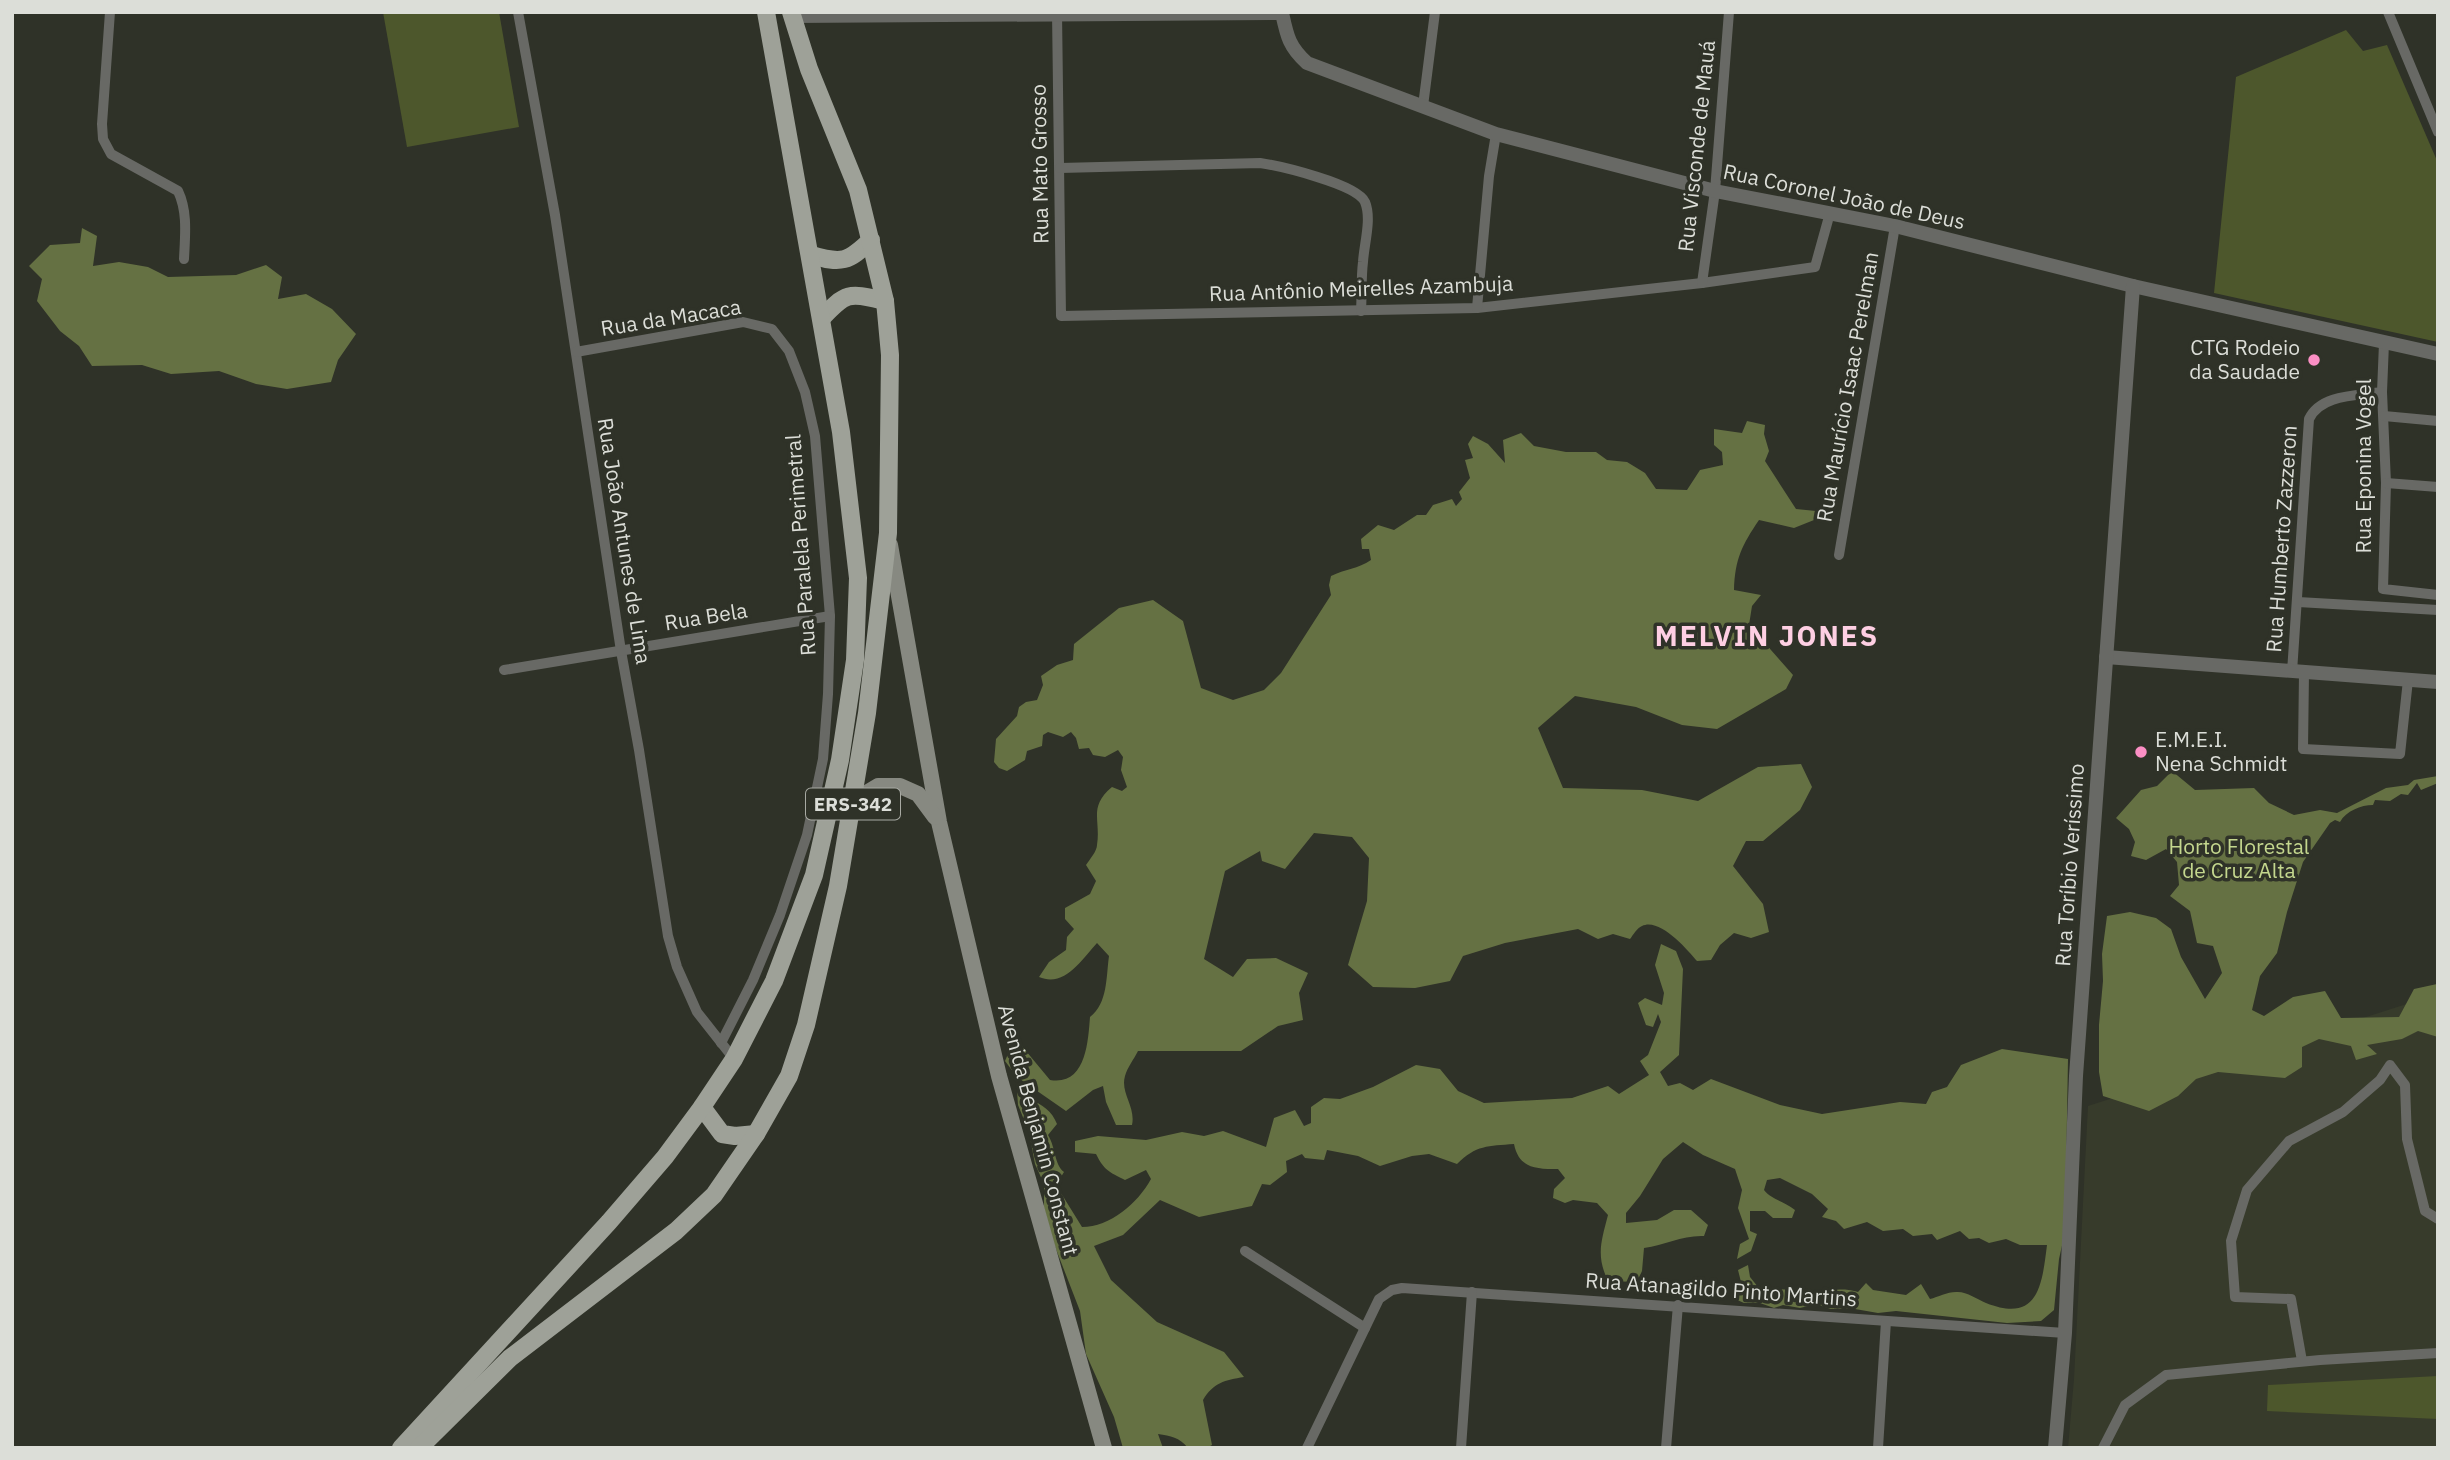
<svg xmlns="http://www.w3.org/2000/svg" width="2450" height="1460" font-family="'IBM Plex Sans',sans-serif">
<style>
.built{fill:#373b2b}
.green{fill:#4d572c}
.forest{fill:#657143}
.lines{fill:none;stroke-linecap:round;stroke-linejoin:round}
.minor{stroke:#686965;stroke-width:10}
.tertiary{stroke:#686965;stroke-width:14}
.secondary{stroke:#878981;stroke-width:16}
.primary{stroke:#9ea198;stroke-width:18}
.poi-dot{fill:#fb8fc4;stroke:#2f3228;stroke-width:2.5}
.labels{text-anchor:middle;stroke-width:7;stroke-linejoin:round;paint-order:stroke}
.shield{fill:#2f3228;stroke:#a8aaa3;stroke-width:2}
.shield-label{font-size:19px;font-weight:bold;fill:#dcded8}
.street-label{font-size:21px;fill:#dcded8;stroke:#2f3228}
.poi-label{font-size:21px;fill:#dcded8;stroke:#2f3228;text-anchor:end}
.park-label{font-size:21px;fill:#c4d78e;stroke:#2f3228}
.district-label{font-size:28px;font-weight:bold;letter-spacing:2px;fill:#fecfe3;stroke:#2f3228}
</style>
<rect width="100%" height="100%" fill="#2f3228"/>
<!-- built -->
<path class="built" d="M2438,994V1448H2068L2074,1379L2088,1106Z"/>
<!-- green -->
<g class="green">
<path d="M383,12H499L519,127L407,147Z"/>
<path d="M2346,30L2363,51L2387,45L2438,163V342L2214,293L2236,77Z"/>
<path d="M2438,1376V1419L2267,1411L2268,1385Z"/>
</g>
<!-- forest -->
<g class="forest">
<path d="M82,228L97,236L93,266L119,262L148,267L168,277L236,275L266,265L282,277L278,299L306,294L332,309L356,334L338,360L331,382L287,389L256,384L219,371L171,374L142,365L92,366L79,346L60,331L37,301L42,279L29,266L50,245L80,243Z"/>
<path d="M1747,421L1765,425L1764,434L1769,451L1765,461L1796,509L1816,511L1819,518L1794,528L1759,520C1742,545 1735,559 1734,590L1761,595L1752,606L1749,625L1793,675L1786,689L1717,729L1682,725L1636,707L1575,696L1538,728L1563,788L1642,790L1698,801L1758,767L1801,764L1812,787L1800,810L1763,841H1746L1733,866L1763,904L1769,932L1751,938L1734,933L1720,945L1711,960L1697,961C1687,949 1659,917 1642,926C1637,928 1633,935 1630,939L1613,934L1598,939L1578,929L1505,943L1463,956L1450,981L1415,988L1373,987L1348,965L1367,901L1369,858L1352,837L1314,833L1285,869L1262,861L1260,851L1225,871L1204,959L1233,977L1247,959L1276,958L1308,973L1299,993L1303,1020L1278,1026L1241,1051H1138C1134,1059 1127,1068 1125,1076C1120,1093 1136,1107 1132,1125H1116L1106,1102L1103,1086L1093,1090L1066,1111L1017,1077L1005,1061L1011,1047L1021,1045L1050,1080C1086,1086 1088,1042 1090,1017C1108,1003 1106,977 1109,956L1097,943C1082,959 1065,988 1039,977L1049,962L1066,950L1067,937L1074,929L1065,919V908L1090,894L1096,881L1086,865C1090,859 1097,851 1097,845C1101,820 1088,807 1112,787L1122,791L1127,787L1121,770L1123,757L1118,750L1105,757L1093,755L1089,748L1079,749L1076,738L1071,732L1063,737L1048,732L1043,735L1042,746L1027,751L1025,760L1007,771L999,768L994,762L996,739L1017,716L1019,707L1026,702L1037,700L1043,685L1041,676L1057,665L1073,660L1074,644L1119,608L1153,600L1183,621L1201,688L1233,700L1264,690L1281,673L1331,595L1329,585L1331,576C1345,569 1358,569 1371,560L1369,549H1362L1361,539L1378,525L1394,530L1417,515H1426L1433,505L1452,499L1456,506L1462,499L1459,492L1470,478L1465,460L1473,458L1468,444L1473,436L1488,444L1505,463L1503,440L1521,433L1534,446L1566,452H1596L1607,460L1627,462L1645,473L1656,489L1687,490L1700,470L1723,465L1722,452L1714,445V429L1742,433Z"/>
<path d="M2172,771L2195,790L2254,788L2269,803L2294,815L2320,810L2337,813L2386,788L2408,785L2414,780L2438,776V783L2421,790L2417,783L2408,795L2401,794L2390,801L2375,800L2373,805C2361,805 2346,811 2340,822L2335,820L2330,823L2303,862L2287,912L2277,953L2260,976L2252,1010L2264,1016L2293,997L2325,991L2341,1018L2399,1017L2414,989L2437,984L2438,1037L2418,1031L2402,1039L2367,1045L2377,1054L2356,1060L2351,1046L2319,1039L2302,1047V1067L2285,1078L2218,1072L2196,1079L2178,1096L2149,1111L2103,1096L2099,1072V1025L2103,981L2102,954L2107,916L2130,912L2156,918L2171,929L2181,957L2205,999L2222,973L2213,946L2197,943L2190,911L2170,896L2179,885L2177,862L2166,849L2146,860L2131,856L2135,842L2129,829L2116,818L2141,790L2157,786Z"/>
<path d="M1661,944L1676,951L1683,969L1679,1055L1660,1072L1668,1086L1680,1083L1693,1090L1711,1079L1780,1105L1822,1114L1900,1102L1926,1104L1932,1092L1947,1087L1961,1065L2002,1049L2068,1059L2065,1232L2059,1259L2054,1310L2041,1321L2007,1323L1896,1311L1878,1313L1855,1309H1831L1816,1304L1800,1308L1783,1305L1774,1308L1760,1303H1744L1735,1299L1741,1282L1738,1270L1748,1265L1750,1277L1758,1287C1778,1289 1799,1291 1819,1291C1837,1291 1839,1287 1858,1292L1866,1283L1873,1290L1906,1295L1921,1284L1930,1299C1938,1297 1947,1292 1956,1292C1966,1291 1977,1299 1986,1303C2039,1324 2042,1284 2047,1245H2020L2006,1239L1989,1243L1979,1238L1969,1239L1960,1231L1937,1240L1932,1234L1913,1236L1903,1229L1883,1231L1867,1222L1844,1229L1836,1221L1822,1217L1828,1209L1812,1194L1780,1178L1767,1180L1764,1190C1772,1200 1784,1201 1795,1210L1792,1218H1773L1765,1211H1750V1231L1757,1234L1751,1251L1737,1259L1740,1244L1749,1239L1738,1208L1742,1190L1735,1169L1703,1155L1683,1142L1663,1159L1640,1196L1626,1213V1223L1657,1220L1674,1210H1691L1708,1225L1704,1236C1683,1235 1665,1245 1644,1248L1642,1271L1637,1282L1608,1281C1596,1256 1601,1242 1608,1215L1597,1203L1573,1200L1565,1203L1553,1198L1554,1189L1565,1178L1558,1169C1535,1169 1519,1168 1514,1144C1488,1146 1476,1145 1457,1164L1429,1154L1412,1156L1380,1166L1358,1156L1327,1150L1324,1160L1305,1158L1302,1154L1286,1161L1287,1172L1270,1185L1262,1184L1252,1206L1199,1217L1160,1200L1123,1235L1094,1246L1111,1280L1157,1322L1224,1352L1244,1377C1225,1380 1213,1383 1203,1400L1212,1445L1206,1448H1188C1179,1437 1171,1436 1158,1434L1163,1448H1123L1114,1417L1086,1354L1080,1311L1054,1244L1044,1208V1184L1035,1164L1029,1132L1018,1105L1017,1091L1025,1092L1030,1100C1042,1104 1052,1111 1057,1124L1048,1135C1056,1148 1054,1164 1064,1172L1056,1185L1082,1227C1110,1227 1138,1203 1151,1179L1146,1170L1125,1180C1109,1172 1104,1170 1096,1154L1075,1152V1141L1098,1136L1146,1140L1182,1132L1204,1136L1223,1131L1266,1147L1274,1118L1295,1110L1304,1126L1311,1123V1107L1324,1098L1340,1099L1373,1087L1416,1065L1440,1069L1458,1091L1484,1103L1572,1098L1608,1086L1619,1094L1649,1075L1640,1061L1648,1055L1661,1022L1658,1014L1653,1027L1646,1025L1638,1003L1645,998L1662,1005L1664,993L1655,965Z"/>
</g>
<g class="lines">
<!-- minor -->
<g class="minor">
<path d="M110,12L102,124L103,139L111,154L178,191C188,212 185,236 184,259"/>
<path d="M518,12L555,215L621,651L639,750L668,936L677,967L697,1012L734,1059"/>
<path d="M1057,12L1061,316L1477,308L1702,283L1815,267L1830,213"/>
<path d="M2388,12L2438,132"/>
<path d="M1423,106L1435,12"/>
<path d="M1060,168L1260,163C1280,166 1357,184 1365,202C1372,219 1364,244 1363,262C1361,278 1362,295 1361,311"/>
<path d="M1702,283L1715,191L1729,12"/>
<path d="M1477,308L1489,176L1496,134"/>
<path d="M2384,343L2382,392L2386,483L2383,589L2438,595"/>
<path d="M576,352L743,322L772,329L789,351L805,392L815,436L830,616L828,694L823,759L807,835L780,915L753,980L721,1043"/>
<path d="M2384,416L2438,421"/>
<path d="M2386,483L2438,487"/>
<path d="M1839,555L1895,226"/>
<path d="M2298,602L2438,610"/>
<path d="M504,670L830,616"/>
<path d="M2292,672L2309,419C2321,394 2357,396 2382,392"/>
<path d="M2304,673L2303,749L2400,754L2408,680"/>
<path d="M1245,1251L1365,1328"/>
<path d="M2302,1361L2291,1299L2235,1297L2231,1241L2247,1190L2289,1141L2343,1112L2380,1080L2390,1065L2405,1085L2407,1139L2425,1211L2438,1219"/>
<path d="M1307,1448L1379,1299L1392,1290L1402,1288L2065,1333"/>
<path d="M1461,1448L1472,1292"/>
<path d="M1666,1448L1678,1305"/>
<path d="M1878,1448L1886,1321"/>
<path d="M2103,1448L2125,1405L2166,1375L2320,1360L2438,1353"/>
</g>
<!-- tertiary -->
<g class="tertiary">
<path d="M792,16L1282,13C1287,36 1289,47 1307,63L1496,134L1715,191L1895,226L2133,286L2438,354"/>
<path d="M2106,657L2438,682"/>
<path d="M2055,1448L2065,1333L2076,1076L2133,286"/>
</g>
<!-- secondary -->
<g class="secondary">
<path d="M890,545L939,822L999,1076L1104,1448"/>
<path d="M853,801L878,786H900L918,794L935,817"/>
</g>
<!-- primary -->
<g class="primary">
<path d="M811,255C842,264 848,262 871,240"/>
<path d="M822,318C847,291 849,293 885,301"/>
<path d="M702,1107L722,1134L735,1136L756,1134"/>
<path d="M401,1448L609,1222L665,1157L702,1107L734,1059L774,981L814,875L840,760L855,660L858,578L841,432L766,12"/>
<path d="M419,1448L510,1358L676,1231L714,1195L756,1134L789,1076L806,1025L838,886L867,713L888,533L890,355L885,301L858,190L809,69L791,12"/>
</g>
</g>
<!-- markers -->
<g class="poi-dot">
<circle cx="2314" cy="360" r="7"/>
<circle cx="2141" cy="752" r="7"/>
</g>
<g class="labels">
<!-- shield labels -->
<rect class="shield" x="806" y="788.5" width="94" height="31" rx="5"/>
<g class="shield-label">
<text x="853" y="811">ERS-342</text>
</g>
<!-- street labels -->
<g class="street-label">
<text transform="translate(1697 146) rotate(-84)" y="7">Rua Visconde de Mauá</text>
<text transform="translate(1040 164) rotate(-91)" y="7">Rua Mato Grosso</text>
<text transform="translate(1844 197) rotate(12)" y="7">Rua Coronel João de Deus</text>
<text transform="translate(1361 289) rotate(-2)" y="7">Rua Antônio Meirelles Azambuja</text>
<text transform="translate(671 318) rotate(-9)" y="7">Rua da Macaca</text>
<text transform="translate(1848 387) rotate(-80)" y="7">Rua Maurício Isaac Perelman</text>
<text transform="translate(2364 466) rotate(-90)" y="7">Rua Eponina Vogel</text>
<text transform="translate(2282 539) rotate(-86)" y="7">Rua Humberto Zazzeron</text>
<text transform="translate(624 541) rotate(81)" y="7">Rua João Antunes de Lima</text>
<text transform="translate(801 545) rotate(-94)" y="7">Rua Paralela Perimetral</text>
<text transform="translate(706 617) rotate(-9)" y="7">Rua Bela</text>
<text transform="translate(2070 865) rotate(-86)" y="7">Rua Toríbio Veríssimo</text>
<text transform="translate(1038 1130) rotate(75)" y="7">Avenida Benjamin Constant</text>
<text transform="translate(1721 1290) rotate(4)" y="7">Rua Atanagildo Pinto Martins</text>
</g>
<!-- poi labels -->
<g class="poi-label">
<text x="2300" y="355">CTG Rodeio<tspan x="2300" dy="24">da Saudade</tspan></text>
<text x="2155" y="747" text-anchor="start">E.M.E.I.<tspan x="2155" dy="24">Nena Schmidt</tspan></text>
</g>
<!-- park labels -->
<g class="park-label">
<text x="2239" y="854">Horto Florestal<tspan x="2239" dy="24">de Cruz Alta</tspan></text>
</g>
<!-- district labels -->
<g class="district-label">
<text x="1767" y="646">MELVIN JONES</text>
</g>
</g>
<!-- border -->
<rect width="2450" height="1460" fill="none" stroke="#dcded8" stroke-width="28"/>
</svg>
